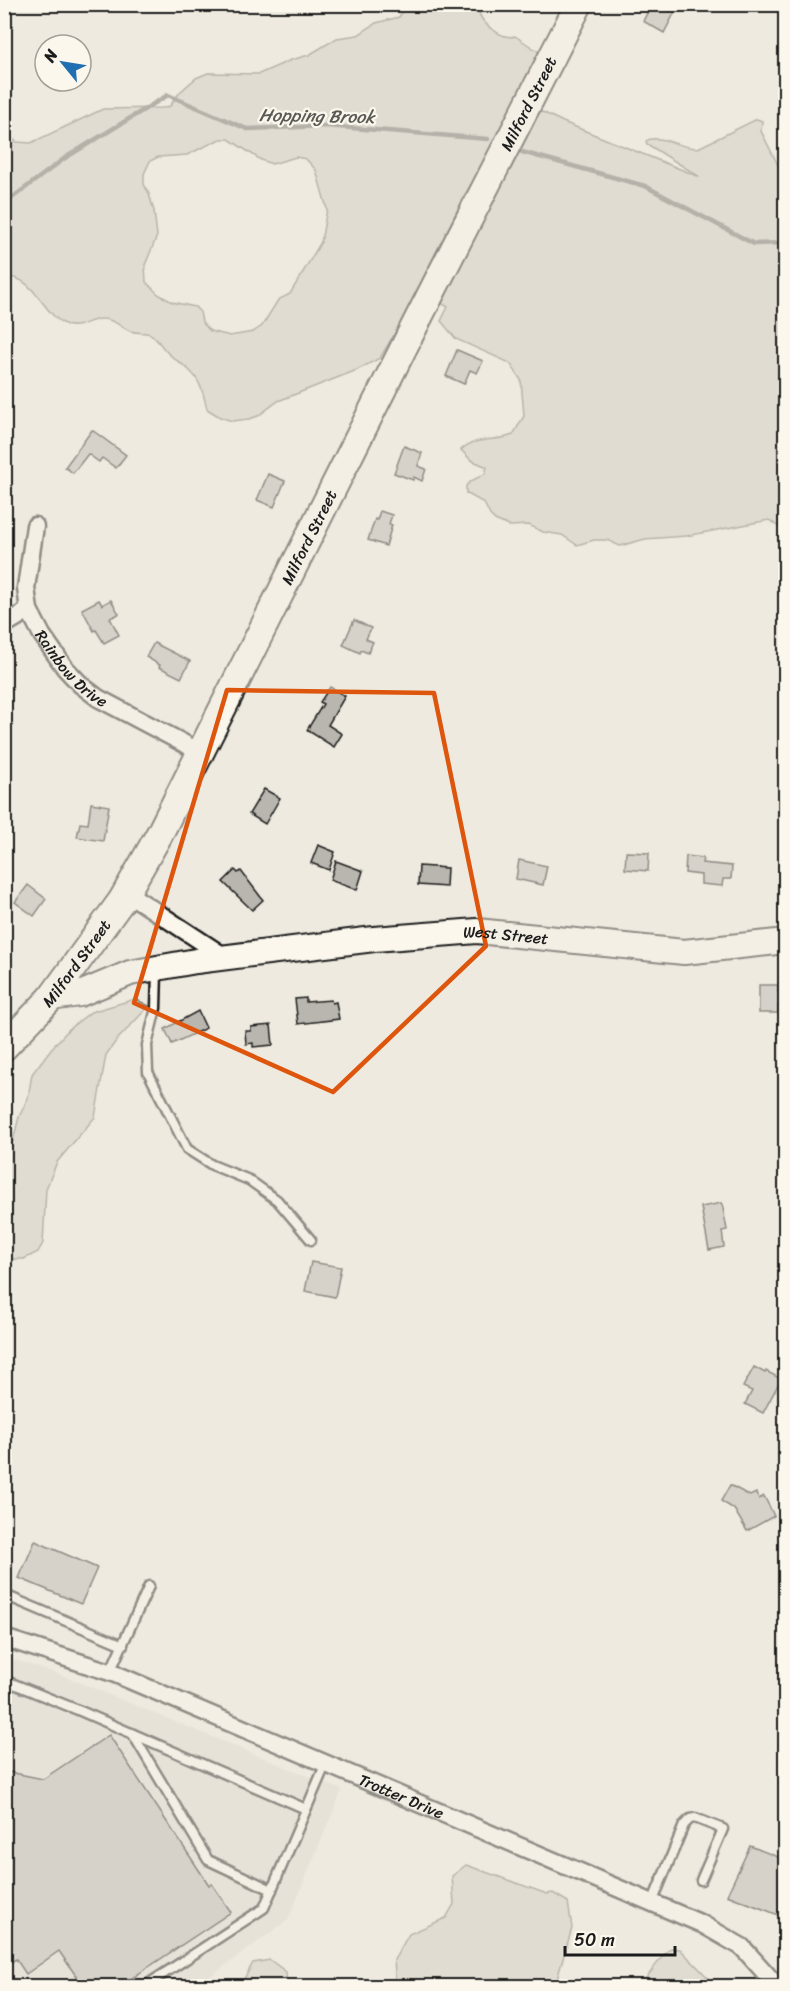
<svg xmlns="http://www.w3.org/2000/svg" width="790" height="1991" font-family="Sriracha,sans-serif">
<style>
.built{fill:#dedad1}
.green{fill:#ceccc2;stroke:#75746f;stroke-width:1.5;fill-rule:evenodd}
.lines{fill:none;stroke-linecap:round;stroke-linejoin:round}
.stream{stroke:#6f6d69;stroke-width:4.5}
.building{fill:#b9b6af;stroke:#1c1c1c;stroke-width:1.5}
.lane-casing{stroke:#1c1c1c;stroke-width:13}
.street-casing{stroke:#1c1c1c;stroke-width:21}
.secondary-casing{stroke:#1c1c1c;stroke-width:28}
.primary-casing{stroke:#1c1c1c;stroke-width:30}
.lane{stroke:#fbf7ec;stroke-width:8}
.street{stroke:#fbf7ec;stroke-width:16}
.secondary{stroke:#fbf7ec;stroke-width:24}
.primary{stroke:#fbf7ec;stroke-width:26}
.marked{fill:none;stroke:#de560d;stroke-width:4.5;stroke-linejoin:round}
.labels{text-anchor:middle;stroke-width:4.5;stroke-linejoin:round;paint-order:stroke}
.street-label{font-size:16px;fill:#1c1c1c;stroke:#fbf7ec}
.water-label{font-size:18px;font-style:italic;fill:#5a5956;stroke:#fbf7ec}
</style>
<rect width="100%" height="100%" fill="#eeeadf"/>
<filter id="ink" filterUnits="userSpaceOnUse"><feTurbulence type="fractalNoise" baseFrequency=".0167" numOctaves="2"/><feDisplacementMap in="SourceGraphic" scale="12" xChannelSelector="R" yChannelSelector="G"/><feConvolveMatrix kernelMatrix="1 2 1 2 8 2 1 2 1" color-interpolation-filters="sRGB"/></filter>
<g filter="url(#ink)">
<!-- built -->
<path class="built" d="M4,1656L61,1675L342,1790L288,1920L197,1986H13L4,1974Z"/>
<!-- green -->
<g class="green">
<path d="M407,5H477C478,9 479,15 482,19C488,28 505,40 515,36L539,52L521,97L465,195L398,328L380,358L357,370L278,401L258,416L249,419L232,421L220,417L207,409C204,396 201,381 190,371C183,364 173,359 166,351C160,345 157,338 150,334C143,331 135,334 128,330C120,326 113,319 103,319C91,318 79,330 67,325C42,315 34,273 5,278L4,134L17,142L31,143L103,109L163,108L170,106L180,92L196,78L208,73L259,74L291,60L309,55L337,38L358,35L376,23L399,17ZM220,139H229L261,160L272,164L296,157L306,159L316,170L327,209L321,242L290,294L278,300L262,326L253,332L230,336L210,331L202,322L200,312L195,307L172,302L158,294L146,282L145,265L157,236L154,211L149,194L144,184V174L150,161L158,157L187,155Z"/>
<path d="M538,110L563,122L700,177L647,144L646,141C658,133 682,149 698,148L757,119L762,121L761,131L785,179V208L780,210L786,220L785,531L769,520L686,536L645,539L620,546L607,540H594L577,545L562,535L543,532L529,525L509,526L495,520L490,515L484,503L466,493V486L471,481L485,474L487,467L471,460L461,450C475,436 496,442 513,435L524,416L521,380L510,363L456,339L441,321L448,307L438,301Z"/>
<path d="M135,999L149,1006L116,1041L106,1055L95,1117L57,1162L46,1189L43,1243L38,1252L24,1259H5V1154L13,1141L19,1117L28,1098L32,1074L51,1049L70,1028L91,1012Z"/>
<path d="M466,1865L547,1894L553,1893L568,1902L572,1928L555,1986H396L394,1960L409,1934L446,1918L454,1904L452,1876Z"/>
<path d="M671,1948L680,1949L716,1986H637C651,1977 657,1959 671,1948Z"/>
<path d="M270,1960L286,1972L287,1986H240L253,1963Z"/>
</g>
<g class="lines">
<!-- stream -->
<g class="stream">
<path d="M522,152L645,186L754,244L786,243"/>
<path d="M4,204L65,158L168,95L247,129L326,126L488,139"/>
</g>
</g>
<!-- building -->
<g class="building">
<path d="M652,4H679L664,33L643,21Z"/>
<path d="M457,350L483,361L477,373L470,370L464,384L446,376Z"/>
<path d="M92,430L126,455L116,468L102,458L99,462L88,454L73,473L65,467Z"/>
<path d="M404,446L422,453L418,466L426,469L422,481L414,477L413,480L394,473Z"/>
<path d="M268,474L285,481L274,507L257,500Z"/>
<path d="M380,511L392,515L389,524L392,525L386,546L368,540L375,519L377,520Z"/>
<path d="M99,600L102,605L111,600L119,614L110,618L119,635L104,643L96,630L94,631L82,609Z"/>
<path d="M354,620L371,628L366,639L373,642L368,653L361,650L360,653L343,645Z"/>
<path d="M154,643L190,661L181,678L159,667L160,665L146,657Z"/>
<path d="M330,687L345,696L328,725L342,734L334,747L307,730L323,704L320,702Z"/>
<path d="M264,789L280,798L265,824L249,814Z"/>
<path d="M91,803L109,806L103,841L77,837L80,823L88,824Z"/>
<path d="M318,845L335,852L329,870L311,863Z"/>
<path d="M626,852L649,853L648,871L625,869Z"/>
<path d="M686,856L703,858L702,863L732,866L731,879H723L722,886L701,884V875L685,873Z"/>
<path d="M519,860L547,866L543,885L516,879Z"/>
<path d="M336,861L363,871L357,890L330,880Z"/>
<path d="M419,866L447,868L446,887L418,885Z"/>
<path d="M235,870L238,873L241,871L263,900L252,910L223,882Z"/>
<path d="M28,885L46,899L34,916L15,902Z"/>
<path d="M759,985H778V992H780V1005H778V1013H759Z"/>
<path d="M306,998V1002L331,1000L332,1003L336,1002L339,1019L298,1024L295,999Z"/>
<path d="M198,1011L206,1028L172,1044L165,1029Z"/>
<path d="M271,1025L273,1045L253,1047V1043L246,1044L245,1031H251V1027Z"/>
<path d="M722,1203L727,1230L722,1231L724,1247L709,1250L701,1207Z"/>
<path d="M311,1262L341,1267L335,1297L305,1291Z"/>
<path d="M754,1367L765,1373L766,1371L781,1379L763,1413L745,1404L752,1391L743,1387Z"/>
<path d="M730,1485L750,1496L756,1493L759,1499L764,1496L774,1516L747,1531L734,1509L721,1501Z"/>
<path d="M35,1541L97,1568L81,1604L19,1578Z"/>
<path d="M109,1735L209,1885L212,1884L231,1912L120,1986H83L59,1951L26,1974L16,1959L11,1962L4,1952V1771L43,1779Z"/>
<path d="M750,1846L786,1860V1918L727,1895Z"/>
</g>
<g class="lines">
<!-- lane casing -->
<g class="lane-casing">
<g id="lane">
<path d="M157,971L156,1008L147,1045L148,1072L187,1149L212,1165L249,1180L277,1200L311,1240"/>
<path d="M4,1603L7,1596L123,1645"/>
<path d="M110,1672L149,1586"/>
<path d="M4,1680L78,1710L306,1809"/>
<path d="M132,1733L208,1860L272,1890"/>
<path d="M652,1903L684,1825L690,1819L695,1818L723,1829L701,1880"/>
<path d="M145,1986L264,1908L326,1763"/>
</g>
</g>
<!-- street casing -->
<g class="street-casing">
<g id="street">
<path id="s1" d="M35,526L26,588L29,610L42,635L65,668L81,685L98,698L200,752"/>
<path d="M4,625L29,610"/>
<path d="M126,892L225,957"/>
<path id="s2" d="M4,1638L113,1673L702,1924L742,1947L777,1986"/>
</g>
</g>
<!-- secondary casing -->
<g class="secondary-casing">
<g id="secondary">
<path id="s3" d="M51,998L80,994L130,973L157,968L196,961L374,939L477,931L684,952L786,941"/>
</g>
</g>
<!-- primary casing -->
<g class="primary-casing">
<g id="primary">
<path id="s4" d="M4,1047L51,998L122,900L159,835L415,325L579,4"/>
</g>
</g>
<!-- lane -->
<use href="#lane" class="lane"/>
<!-- street -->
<use href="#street" class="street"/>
<!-- secondary -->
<use href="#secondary" class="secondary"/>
<!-- primary -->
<use href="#primary" class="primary"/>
</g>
</g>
<!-- marked area -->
<path d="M0 0H790V1991H0ZM227,690L434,693L486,946L333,1092L134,1003Z" fill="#eeeadf" fill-opacity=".55" fill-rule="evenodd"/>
<path class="marked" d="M227,690L434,693L486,946L333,1092L134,1003Z"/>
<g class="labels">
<!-- street labels -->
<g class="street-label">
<text dy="6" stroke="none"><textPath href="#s4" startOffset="1083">Milford Street</textPath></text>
<text dy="6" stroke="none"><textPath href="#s4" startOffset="597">Milford Street</textPath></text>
<text dy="6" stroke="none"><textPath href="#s1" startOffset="158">Rainbow Drive</textPath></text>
<text dy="6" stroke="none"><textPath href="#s3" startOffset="462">West Street</textPath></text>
<text dy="6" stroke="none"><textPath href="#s4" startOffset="111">Milford Street</textPath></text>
<text dy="6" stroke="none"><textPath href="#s2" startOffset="428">Trotter Drive</textPath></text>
</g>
<!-- water labels -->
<g class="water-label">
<text transform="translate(317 116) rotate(1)" y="6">Hopping Brook</text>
</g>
</g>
<!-- margin -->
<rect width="790" height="1991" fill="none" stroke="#fbf7ec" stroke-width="24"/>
<rect x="12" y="12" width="766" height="1967" fill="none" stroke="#1c1c1c" stroke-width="2" filter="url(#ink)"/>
<!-- north arrow -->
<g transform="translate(63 63) rotate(300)"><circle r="28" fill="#fbf7ec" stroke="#a29f99" stroke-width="1.5"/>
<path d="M0-4.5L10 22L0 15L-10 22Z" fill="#1f6fb2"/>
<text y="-9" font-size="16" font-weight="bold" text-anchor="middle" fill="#1c1c1c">N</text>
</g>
<!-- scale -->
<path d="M565 1946v9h110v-9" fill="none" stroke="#1c1c1c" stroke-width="3"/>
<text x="574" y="1946" font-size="18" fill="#1c1c1c" stroke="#fbf7ec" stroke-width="4.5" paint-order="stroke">50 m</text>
</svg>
